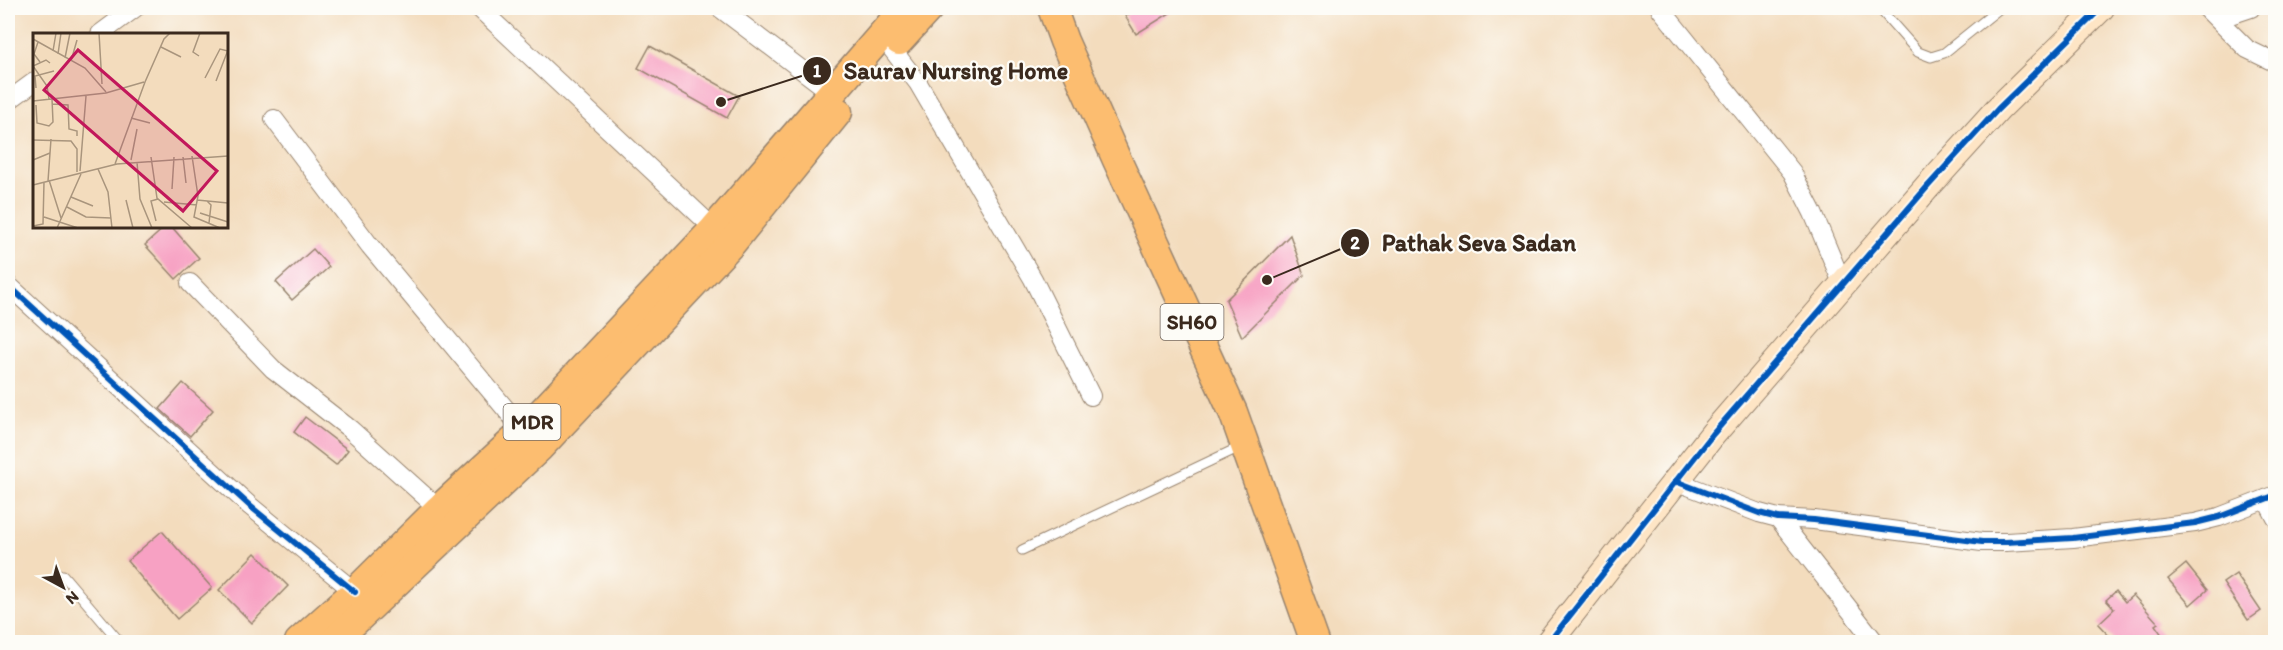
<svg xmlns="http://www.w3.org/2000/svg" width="2283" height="650" font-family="Itim,sans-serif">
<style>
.building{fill:#f7a1c3}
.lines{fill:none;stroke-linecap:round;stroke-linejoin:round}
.lane-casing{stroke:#97836e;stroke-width:11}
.street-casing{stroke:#97836e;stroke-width:20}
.secondary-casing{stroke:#97836e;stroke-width:28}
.primary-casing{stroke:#97836e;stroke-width:31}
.lane{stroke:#fff;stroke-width:9}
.street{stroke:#fff;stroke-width:18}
.secondary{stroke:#fee5c5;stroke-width:26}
.primary{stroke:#fcbd6f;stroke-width:28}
.cycleway-casing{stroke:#fdfcf7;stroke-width:10}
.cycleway{stroke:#0057b8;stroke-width:6}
.labels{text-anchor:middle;stroke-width:4.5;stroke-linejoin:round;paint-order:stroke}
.shield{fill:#fdfcf7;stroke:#75695f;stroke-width:1.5}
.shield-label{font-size:21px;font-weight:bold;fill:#3b2a1e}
.inset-road{fill:none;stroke:#a9957d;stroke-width:1.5}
.view{fill:#c2185b;fill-opacity:0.15;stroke:#c2185b;stroke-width:3}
.inset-edge{fill:none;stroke:#3b2a1e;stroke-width:3}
.leader{fill:none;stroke:#3b2a1e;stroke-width:2}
.callout-dot{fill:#3b2a1e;stroke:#fdfcf7;stroke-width:2}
.mark-label{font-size:18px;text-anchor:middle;font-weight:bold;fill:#fff}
.callout-label{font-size:24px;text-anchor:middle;font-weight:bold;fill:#3b2a1e;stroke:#fdfcf7;stroke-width:4.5;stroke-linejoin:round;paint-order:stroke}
</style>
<rect width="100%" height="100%" fill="#fdfcf7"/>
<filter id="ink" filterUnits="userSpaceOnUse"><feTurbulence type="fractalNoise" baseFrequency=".0167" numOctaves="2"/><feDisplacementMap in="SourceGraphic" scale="12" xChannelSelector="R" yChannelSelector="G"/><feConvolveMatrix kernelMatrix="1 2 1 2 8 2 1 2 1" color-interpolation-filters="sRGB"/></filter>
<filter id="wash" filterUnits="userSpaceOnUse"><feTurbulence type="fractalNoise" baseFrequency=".008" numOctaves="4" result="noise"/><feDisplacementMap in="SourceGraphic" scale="24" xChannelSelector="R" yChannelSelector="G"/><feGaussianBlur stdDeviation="1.35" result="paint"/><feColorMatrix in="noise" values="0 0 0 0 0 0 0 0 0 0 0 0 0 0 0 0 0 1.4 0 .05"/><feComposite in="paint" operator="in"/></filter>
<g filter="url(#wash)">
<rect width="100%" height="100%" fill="#f3dcbd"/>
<g id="blocks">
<!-- building -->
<g class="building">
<path d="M1139,8H1178L1136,34L1125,16Z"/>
<path d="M650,46L739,96L727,118L638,68Z"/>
<path d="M166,226H171L199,258L176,279L145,245Z"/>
<path d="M1290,235L1304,275L1242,337L1226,300Z"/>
<path d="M313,249L329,267L292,300L276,282Z"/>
<path d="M183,383L213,410L190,436L160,409Z"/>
<path d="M305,417L348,450L336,465L294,432Z"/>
<path d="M162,531L212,588L177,619L127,561Z"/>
<path d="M255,553L288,586L252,623L219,590Z"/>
<path d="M2186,564L2207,590L2190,605L2168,579Z"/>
<path d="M2236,574L2261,611L2248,620L2223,583Z"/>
<path d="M2116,591L2125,602L2133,595L2158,623L2155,625L2167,642H2115L2098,624L2114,609L2106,600Z"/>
</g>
</g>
</g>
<g filter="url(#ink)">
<use href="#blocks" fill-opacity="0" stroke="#97836e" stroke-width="1.5"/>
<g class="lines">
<!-- lane casing -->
<g class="lane-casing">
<g id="lane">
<path d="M1879,8L1918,52L1931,57L1944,53L2000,8"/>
<path d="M1022,550L1242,446"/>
<path d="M63,575L120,642"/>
</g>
</g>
<!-- street casing -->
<g class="street-casing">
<g id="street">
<path d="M479,8L721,235"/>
<path d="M720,8L831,92"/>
<path d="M1660,8L1792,172L1813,213L1843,285"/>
<path d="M2206,8L2247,49L2276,63"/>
<path d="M2218,19L2251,8"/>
<path d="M100,34L135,8"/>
<path d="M892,49L918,83L1033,279L1091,396"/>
<path d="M8,101L34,82"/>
<path d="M274,119L370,246L524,431"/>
<path d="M190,283L273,369L350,429L439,509"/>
<path d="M8,285L250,506L355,592"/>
<path d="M1675,481L1759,513L1778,518L1814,520L1982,542H2006L2073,538L2195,523L2219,517L2276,495"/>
<path d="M2266,499L2276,518"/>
<path d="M1778,518L1875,642"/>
</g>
</g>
<!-- secondary casing -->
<g class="secondary-casing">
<path id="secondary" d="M1549,642L1713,434L1928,186L1998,109L2101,8"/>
</g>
<!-- primary casing -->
<g class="primary-casing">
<g id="primary">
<path d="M1052,8L1064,41L1117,160L1233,412L1315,642"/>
<path d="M899,41L929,8"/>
<path d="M299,642L355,592L439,509L524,431L714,229L905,8"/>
<path d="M333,642L540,447L731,244L838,112"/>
</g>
</g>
<!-- lane -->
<use href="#lane" class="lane"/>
<!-- street -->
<use href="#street" class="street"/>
<!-- secondary -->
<use href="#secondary" class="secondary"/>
<!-- primary -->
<use href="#primary" class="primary"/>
<!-- cycleway casing -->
<g class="cycleway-casing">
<g id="cycleway">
<path d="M8,285L250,506L355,592"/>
<path d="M1675,481L1759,513L1778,518L1814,520L1982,542H2006L2073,538L2195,523L2219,517L2276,495"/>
<path d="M1549,642L1713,434L1928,186L1998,109L2101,8"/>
</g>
</g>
<!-- cycleway -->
<use href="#cycleway" class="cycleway"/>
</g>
</g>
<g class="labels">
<!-- shield labels -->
<g class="shield">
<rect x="1160.5" y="304" width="63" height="36" rx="4.5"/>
<rect x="503.5" y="404" width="57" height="36" rx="4.5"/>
</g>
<g class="shield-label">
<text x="1192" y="329">SH60</text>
<text x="532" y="429">MDR</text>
</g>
</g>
<!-- overview -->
<g transform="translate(33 33)">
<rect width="195" height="195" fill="#f3dcbd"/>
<path class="inset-road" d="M66,0L69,51M0,6L52,35L73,59M5,9L1,21L7,29M128,14L148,24M20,18L23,0M25,21L28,0M166,23L160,19L167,0M32,25L37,0M38,28L44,7M172,45L187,16L195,18M183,48L195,17M3,55L2,43L21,38M16,66L14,53L0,33L13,27L17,30M0,68L73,60L111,49M19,71L35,72L36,96L44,98V103M3,72L4,90L16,93L20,89L19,66M98,85L117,90M0,107L38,108L44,116V139M159,123L165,163L161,184L187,195M118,124L124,165L159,195M150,124L153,150M0,127L17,120M98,127L104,96M104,129L107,166L119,195M82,131L112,49L131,6L137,0M65,136L75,159L79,195M47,138L53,63M16,147L28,185M15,148L18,106M0,152L84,131L195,123M139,156L141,124M38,164L60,173M93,167L100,195M164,167L195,170M174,168L178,172L176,190M131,169L164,172M34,174L53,184L78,185M167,180L195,189M11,184L45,195M123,188L118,168L125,166M0,193L10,191L11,149M24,195L48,141"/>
<path class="view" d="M45,17L184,138L150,178L11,57Z"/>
<rect width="195" height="195" class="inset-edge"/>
</g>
<!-- callouts -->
<path class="leader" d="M721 102L817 71M1267 280L1355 243"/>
<g class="callout-dot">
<circle cx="721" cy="102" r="6"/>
<circle cx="1267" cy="280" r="6"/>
<circle cx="817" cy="71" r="15"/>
<circle cx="1355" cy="243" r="15"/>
</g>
<g class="mark-label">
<text x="817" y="77">1</text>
<text x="1355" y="249">2</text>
</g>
<g class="callout-label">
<text x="956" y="79">Saurav Nursing Home</text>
<text x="1479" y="251">Pathak Seva Sadan</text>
</g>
<!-- margin -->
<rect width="2283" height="650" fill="none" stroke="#fdfcf7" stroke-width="30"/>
<!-- north arrow -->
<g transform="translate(63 587) rotate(139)" stroke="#fdfcf7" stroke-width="4.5" paint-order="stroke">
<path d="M0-4.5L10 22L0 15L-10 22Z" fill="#3b2a1e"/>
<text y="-9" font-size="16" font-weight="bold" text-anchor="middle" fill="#3b2a1e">N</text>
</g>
</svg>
